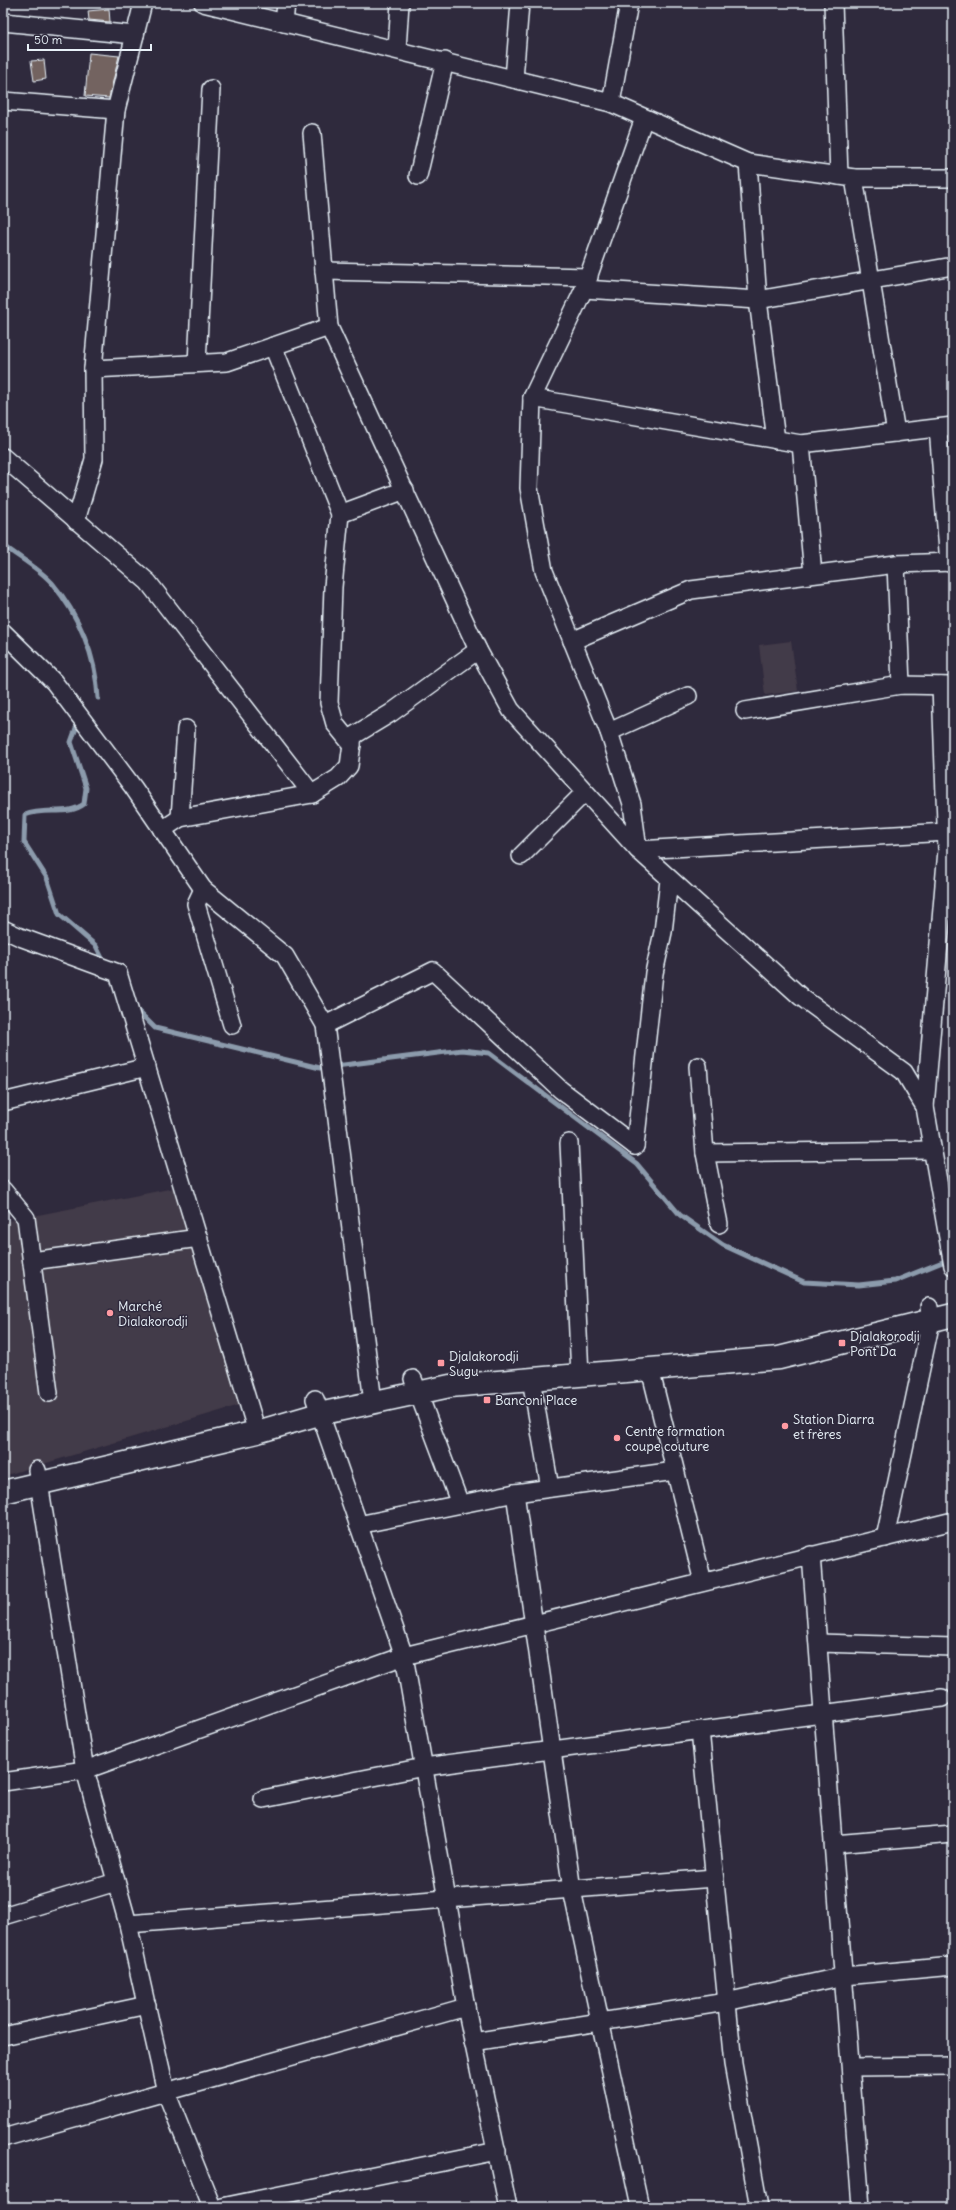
<svg xmlns="http://www.w3.org/2000/svg" width="956" height="2210" font-family="Delius,sans-serif">
<style>
.built{fill:#433b48}
.lines{fill:none;stroke-linecap:round;stroke-linejoin:round}
.stream{stroke:#8c9bac;stroke-width:5}
.building{fill:#736461;stroke:#e8f1f8}
.minor-casing{stroke:#e8f1f8;stroke-width:20}
.major-casing{stroke:#e8f1f8;stroke-width:25}
.minor{stroke:#2f2a3d;stroke-width:17}
.major{stroke:#2f2a3d;stroke-width:22}
.poi-dot{fill:#ff9aa2;stroke:#2f2a3d;stroke-width:1.5}
.labels{text-anchor:middle;stroke-width:3;stroke-linejoin:round;paint-order:stroke}
.poi-label{font-size:13px;fill:#e8f1f8;stroke:#2f2a3d;text-anchor:start}
</style>
<rect width="100%" height="100%" fill="#2f2a3d"/>
<filter id="ink" filterUnits="userSpaceOnUse"><feTurbulence type="fractalNoise" baseFrequency=".025" numOctaves="2"/><feDisplacementMap in="SourceGraphic" scale="8" xChannelSelector="R" yChannelSelector="G"/><feConvolveMatrix kernelMatrix="1 2 1 2 8 2 1 2 1" color-interpolation-filters="sRGB"/></filter>
<g filter="url(#ink)">
<!-- built -->
<g class="built">
<path d="M791,641L798,691L765,695L759,645Z"/>
<path d="M179,1187L243,1404L3,1476V1222Z"/>
</g>
<g class="lines">
<!-- stream -->
<g class="stream">
<path d="M3,545C18,557 39,568 52,583C79,615 96,656 98,698"/>
<path d="M76,728L71,742L86,788L84,804C69,816 44,807 25,815L24,842L47,878L59,914L96,946L105,964"/>
<path d="M135,1008L155,1028L320,1068L462,1050L489,1053L637,1164L680,1215L723,1245L804,1282L859,1285L895,1281L945,1261"/>
</g>
</g>
<!-- building -->
<g class="building">
<path d="M109,9L110,22L89,20L88,11Z"/>
<path d="M89,53L119,56L109,98L85,96Z"/>
<path d="M44,60L46,79L34,81L31,61Z"/>
</g>
<g class="lines">
<!-- minor casing -->
<g class="minor-casing">
<g id="minor">
<path d="M203,3L611,103L748,163L854,178H953"/>
<path d="M833,3L839,176"/>
<path d="M3,22L135,35"/>
<path d="M284,23L286,3"/>
<path d="M397,49L400,3"/>
<path d="M514,79L520,3"/>
<path d="M3,101L116,110"/>
<path d="M611,103L629,3"/>
<path d="M644,118L584,289L532,398L529,488L544,571L609,732L632,804L638,850L801,997L904,1072L925,1107L953,1266"/>
<path d="M312,133L329,327L478,650L511,710L638,850L947,832"/>
<path d="M748,163L758,300L776,440"/>
<path d="M418,176L445,61"/>
<path d="M854,178L896,433"/>
<path d="M324,271L589,277"/>
<path d="M584,289L758,300L953,266"/>
<path d="M273,346L340,514L333,587L329,703L335,724L352,745"/>
<path d="M197,363L211,89"/>
<path d="M93,369L227,362L329,327"/>
<path d="M532,398L801,444L953,426"/>
<path d="M938,428L949,563"/>
<path d="M801,444L813,574"/>
<path d="M3,457L148,582L312,794"/>
<path d="M340,514L405,490"/>
<path d="M76,521L94,459L93,369L116,110L143,3"/>
<path d="M896,564L901,685"/>
<path d="M3,632L54,682L133,787L203,889L285,956L325,1025L373,1402"/>
<path d="M572,641L691,590L896,564L953,562"/>
<path d="M745,711L901,685L953,686"/>
<path d="M609,732L688,696"/>
<path d="M180,818L186,729"/>
<path d="M162,830L180,818L312,794L338,778L349,766L353,736L391,713L478,650"/>
<path d="M521,856L584,793"/>
<path d="M203,889L196,904L232,1025"/>
<path d="M3,929L20,937L118,973L257,1432"/>
<path d="M325,1025L433,971L561,1090L635,1146"/>
<path d="M698,1066L705,1153L719,1224"/>
<path d="M3,1102L147,1067"/>
<path d="M925,1107L947,850L941,686"/>
<path d="M569,1143L580,1375"/>
<path d="M635,1146L654,973L663,932L669,880"/>
<path d="M705,1153L932,1150"/>
<path d="M3,1190L26,1218L49,1393"/>
<path d="M32,1261L199,1238"/>
<path d="M650,1369L703,1582"/>
<path d="M413,1379L460,1504"/>
<path d="M531,1379L550,1488"/>
<path d="M315,1399L404,1656L466,2007L508,2207"/>
<path d="M37,1470L85,1770L128,1924L166,2092L212,2207"/>
<path d="M515,1493L572,1890L640,2207"/>
<path d="M358,1525L515,1493L675,1471"/>
<path d="M885,1538L931,1321L929,1307"/>
<path d="M811,1555L861,2207"/>
<path d="M819,1643L953,1647"/>
<path d="M700,1730L733,2064L759,2207"/>
<path d="M3,1782L85,1770L404,1656L953,1521"/>
<path d="M263,1799L424,1767L942,1698"/>
<path d="M834,1844L953,1834"/>
<path d="M3,1916L116,1882"/>
<path d="M128,1924L714,1878"/>
<path d="M3,2036L147,2005"/>
<path d="M473,2042L726,2002L844,1976L953,1966"/>
<path d="M851,2067L953,2066"/>
<path d="M3,2138L466,2007"/>
<path d="M222,2207L497,2151"/>
</g>
</g>
<!-- major casing -->
<g class="major-casing">
<path id="major" d="M3,1492L257,1432L319,1414L450,1386L779,1358L953,1315"/>
</g>
<!-- minor -->
<use href="#minor" class="minor"/>
<!-- major -->
<use href="#major" class="major"/>
</g>
</g>
<!-- markers -->
<g class="poi-dot">
<circle cx="110" cy="1313" r="4"/>
<rect x="838" y="1339" width="8" height="8" rx="2"/>
<rect x="437" y="1359" width="8" height="8" rx="2"/>
<rect x="483" y="1396" width="8" height="8" rx="2"/>
<circle cx="785" cy="1426" r="4"/>
<circle cx="617" cy="1438" r="4"/>
</g>
<g class="labels">
<!-- poi labels -->
<g class="poi-label">
<text x="118" y="1311">Marché<tspan x="118" dy="15">Dialakorodji</tspan></text>
<text x="850" y="1341">Djalakorodji<tspan x="850" dy="15">Pont Da</tspan></text>
<text x="449" y="1361">Djalakorodji<tspan x="449" dy="15">Sugu</tspan></text>
<text x="495" y="1405">Banconi Place</text>
<text x="793" y="1424">Station Diarra<tspan x="793" dy="15">et frères</tspan></text>
<text x="625" y="1436">Centre formation<tspan x="625" dy="15">coupe couture</tspan></text>
</g>
</g>
<!-- margin -->
<rect width="956" height="2210" fill="none" stroke="#2f2a3d" stroke-width="16"/>
<rect x="8" y="8" width="940" height="2194" fill="none" stroke="#e8f1f8" stroke-width="1.5" filter="url(#ink)"/>
<!-- scale -->
<path d="M28 44v6h123v-6" fill="none" stroke="#e8f1f8" stroke-width="2"/>
<text x="34" y="44" font-size="12" fill="#e8f1f8" stroke="#2f2a3d" stroke-width="3" paint-order="stroke">50 m</text>
</svg>
